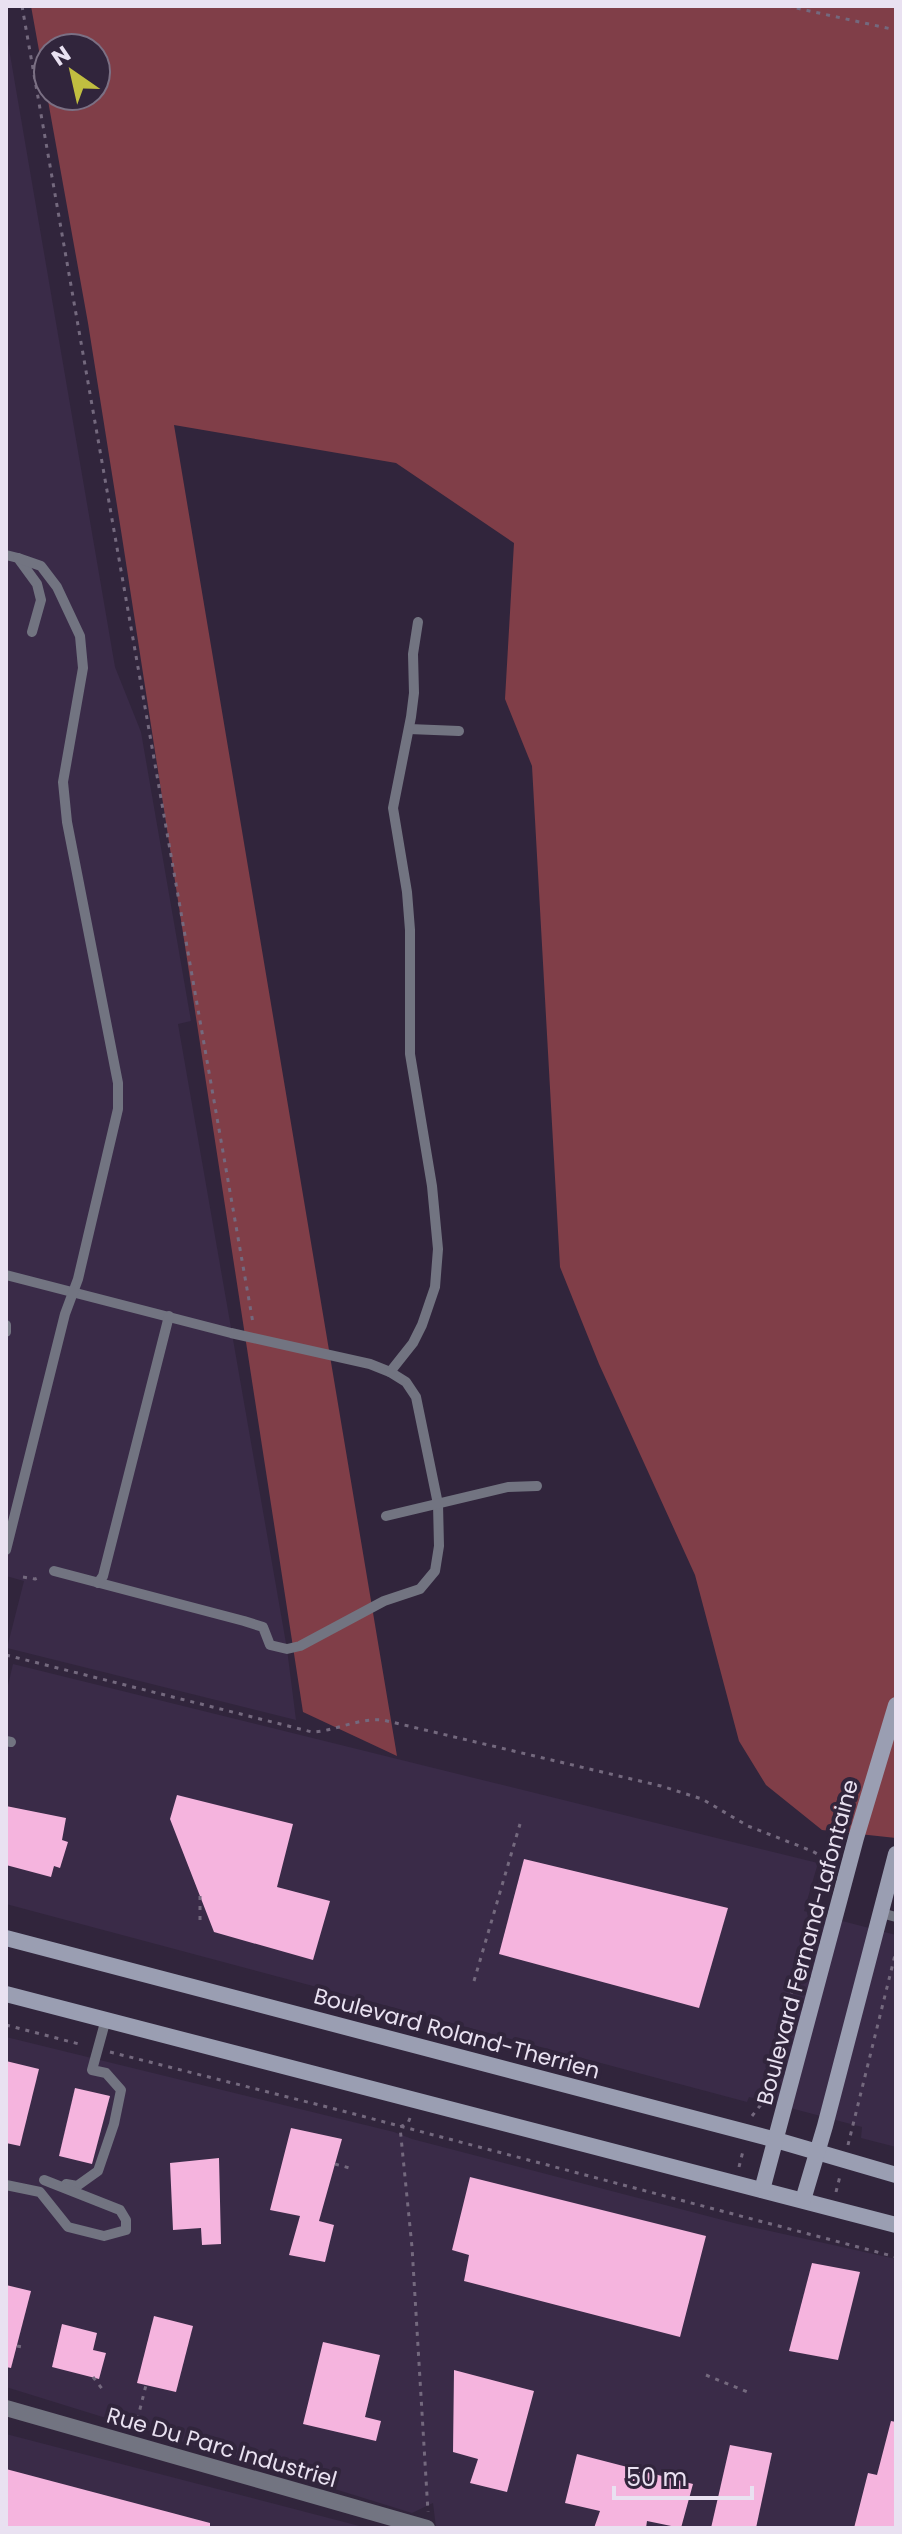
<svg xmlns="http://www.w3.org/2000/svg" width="902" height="2534" font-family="Poppins,sans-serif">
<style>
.built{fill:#3a2b48}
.forest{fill:#803e48;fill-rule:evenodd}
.building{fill:#f5b4de}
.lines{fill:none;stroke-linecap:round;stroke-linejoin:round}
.path{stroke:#74697e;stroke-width:3;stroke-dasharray:4 6;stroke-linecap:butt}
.lane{stroke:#727481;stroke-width:10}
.street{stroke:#727481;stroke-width:16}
.secondary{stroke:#9a9eb2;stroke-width:16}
.labels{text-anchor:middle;stroke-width:8;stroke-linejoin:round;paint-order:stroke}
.street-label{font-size:22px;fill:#e9e1f1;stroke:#31253c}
</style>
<rect width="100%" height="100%" fill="#31253c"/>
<!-- built -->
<g class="built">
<path d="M6,31L115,667L141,732L191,1021L178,1024L287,1649L296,1720L7,1648L24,1581L6,1576Z"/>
<path d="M13,1664L818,1863L804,1911L896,1935V2147L861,2138L862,2127L749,2097L747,2102L6,1904V1694Z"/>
<path d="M6,2037L394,2132L412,2139L738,2224L896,2259V2528H436L433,2503L412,2513L6,2387Z"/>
<path d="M6,2434L367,2528H6Z"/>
</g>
<!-- forest -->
<path class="forest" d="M31,6H896V1838L822,1830L766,1785L739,1741L695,1575L599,1364L560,1267L532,766L505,699L514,543L396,463L174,425L397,1756L303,1712L122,537L88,323ZM48,48H96V96H48Z"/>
<!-- building -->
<g class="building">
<path d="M177,1795L293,1824L277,1887L330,1901L313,1960L214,1932L170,1819Z"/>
<path d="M6,1806L66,1818L62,1840L68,1842L60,1868L54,1866L51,1877L6,1865Z"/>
<path d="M524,1859L728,1908L699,2008L499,1954Z"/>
<path d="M6,2061L39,2069L20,2146L6,2143Z"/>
<path d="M75,2088L110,2096L92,2164L59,2156Z"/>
<path d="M291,2128L342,2139L319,2221L334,2225L325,2262L289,2255L300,2216L270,2210Z"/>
<path d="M219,2158L221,2244L202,2245L201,2228L173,2230L170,2163Z"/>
<path d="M470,2177L706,2236L680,2337L464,2281L469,2255L452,2250Z"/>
<path d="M812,2263L860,2272L838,2360L789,2351Z"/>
<path d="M6,2285L31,2291L11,2368L6,2367Z"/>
<path d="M154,2316L193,2326L176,2392L137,2383Z"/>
<path d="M62,2324L97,2333L93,2350L106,2353L99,2379L52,2367Z"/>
<path d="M323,2342L380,2355L365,2417L381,2421L376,2441L303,2424Z"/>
<path d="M454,2370L534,2391L507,2492L470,2483L478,2459L453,2452Z"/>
<path d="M891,2421L896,2422V2528H854L868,2473L877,2475Z"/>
<path d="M730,2445L772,2453L756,2528H711Z"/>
<path d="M577,2454L693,2484L681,2528L647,2521L646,2528H594L600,2511L565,2503Z"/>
<path d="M6,2469L210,2523V2528H6Z"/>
</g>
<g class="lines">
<!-- path -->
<g class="path">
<path d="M22,6L253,1323"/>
<path d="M787,6L896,30"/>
<path d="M23,1577L35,1579L42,1576"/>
<path d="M6,1655L312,1732C336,1731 357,1718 383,1720L661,1786L702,1799L748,1826L812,1851L823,1857L826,1862"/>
<path d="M200,1896V1922"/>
<path d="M474,1981L520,1824"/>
<path d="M6,2025L83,2045"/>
<path d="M110,2052L339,2110L896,2257"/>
<path d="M752,2116L763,2102L824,1868L826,1862L834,1856"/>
<path d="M410,2118L408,2123L400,2127L412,2247L428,2512"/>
<path d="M848,2145L896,1951"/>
<path d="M335,2164L353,2169"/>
<path d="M739,2167L743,2151"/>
<path d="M836,2192L840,2176"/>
<path d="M17,2346L22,2347"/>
<path d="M706,2375L750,2393"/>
<path d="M93,2377L103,2390"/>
<path d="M135,2429L146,2385"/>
</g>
<!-- lane -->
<g class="lane">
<path d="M6,555L18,558L37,584L41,600L32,632"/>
<path d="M409,729L459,731"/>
<path d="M6,1275L231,1333L370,1364L390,1372L406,1382L416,1397L438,1504L439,1546L435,1571L420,1589L384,1601L300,1646L287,1649L270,1645L263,1627L244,1621L54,1571"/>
<path d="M6,1325V1332"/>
<path d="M390,1372L413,1343L422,1325L435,1287L438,1249L432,1186L410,1054V930L407,892L393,808L411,717L414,693L413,654L418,622"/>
<path d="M386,1516L508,1487L537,1486"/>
<path d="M6,1550L65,1314L78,1279L118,1109V1083L67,822L63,782L83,668L80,636L57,587L41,566L18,558"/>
<path d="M98,1583L103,1576L169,1316"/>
<path d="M6,1741L11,1742"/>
<path d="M881,1913L896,1917"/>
<path d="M66,2184L77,2186L98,2171L114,2124L121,2090L106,2073L92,2070L106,2019"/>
<path d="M6,2185L40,2192L68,2227L104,2236L126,2230V2220L120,2210L44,2180"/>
</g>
<!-- street -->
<path class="street" d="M6,2408L427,2528"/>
<!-- secondary -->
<g class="secondary">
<path d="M6,1938L776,2140L896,2175"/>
<path d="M6,1994L896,2225"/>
<path d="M762,2190L856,1838L896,1705"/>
<path d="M803,2200L825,2126L896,1854"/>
</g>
</g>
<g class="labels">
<!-- street labels -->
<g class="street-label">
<text transform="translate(807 1942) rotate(-75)" y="8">Boulevard Fernand-Lafontaine</text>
<text transform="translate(457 2033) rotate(15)" y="8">Boulevard Roland-Therrien</text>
<text transform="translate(222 2447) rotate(16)" y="8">Rue Du Parc Industriel</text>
</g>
</g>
<!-- border -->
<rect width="902" height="2534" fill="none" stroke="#e9e1f1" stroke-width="16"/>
<!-- north arrow -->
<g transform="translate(72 72) rotate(326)"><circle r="38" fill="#31253c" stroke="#7b7084" stroke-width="2"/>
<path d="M0-6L14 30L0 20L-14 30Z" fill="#c1be40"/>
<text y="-12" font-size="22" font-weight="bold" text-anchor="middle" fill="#e9e1f1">N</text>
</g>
<!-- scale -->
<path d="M614 2486v12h138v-12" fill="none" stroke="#e9e1f1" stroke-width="4"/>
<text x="626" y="2486" font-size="24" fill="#e9e1f1" stroke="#31253c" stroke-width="6" paint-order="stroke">50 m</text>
</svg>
